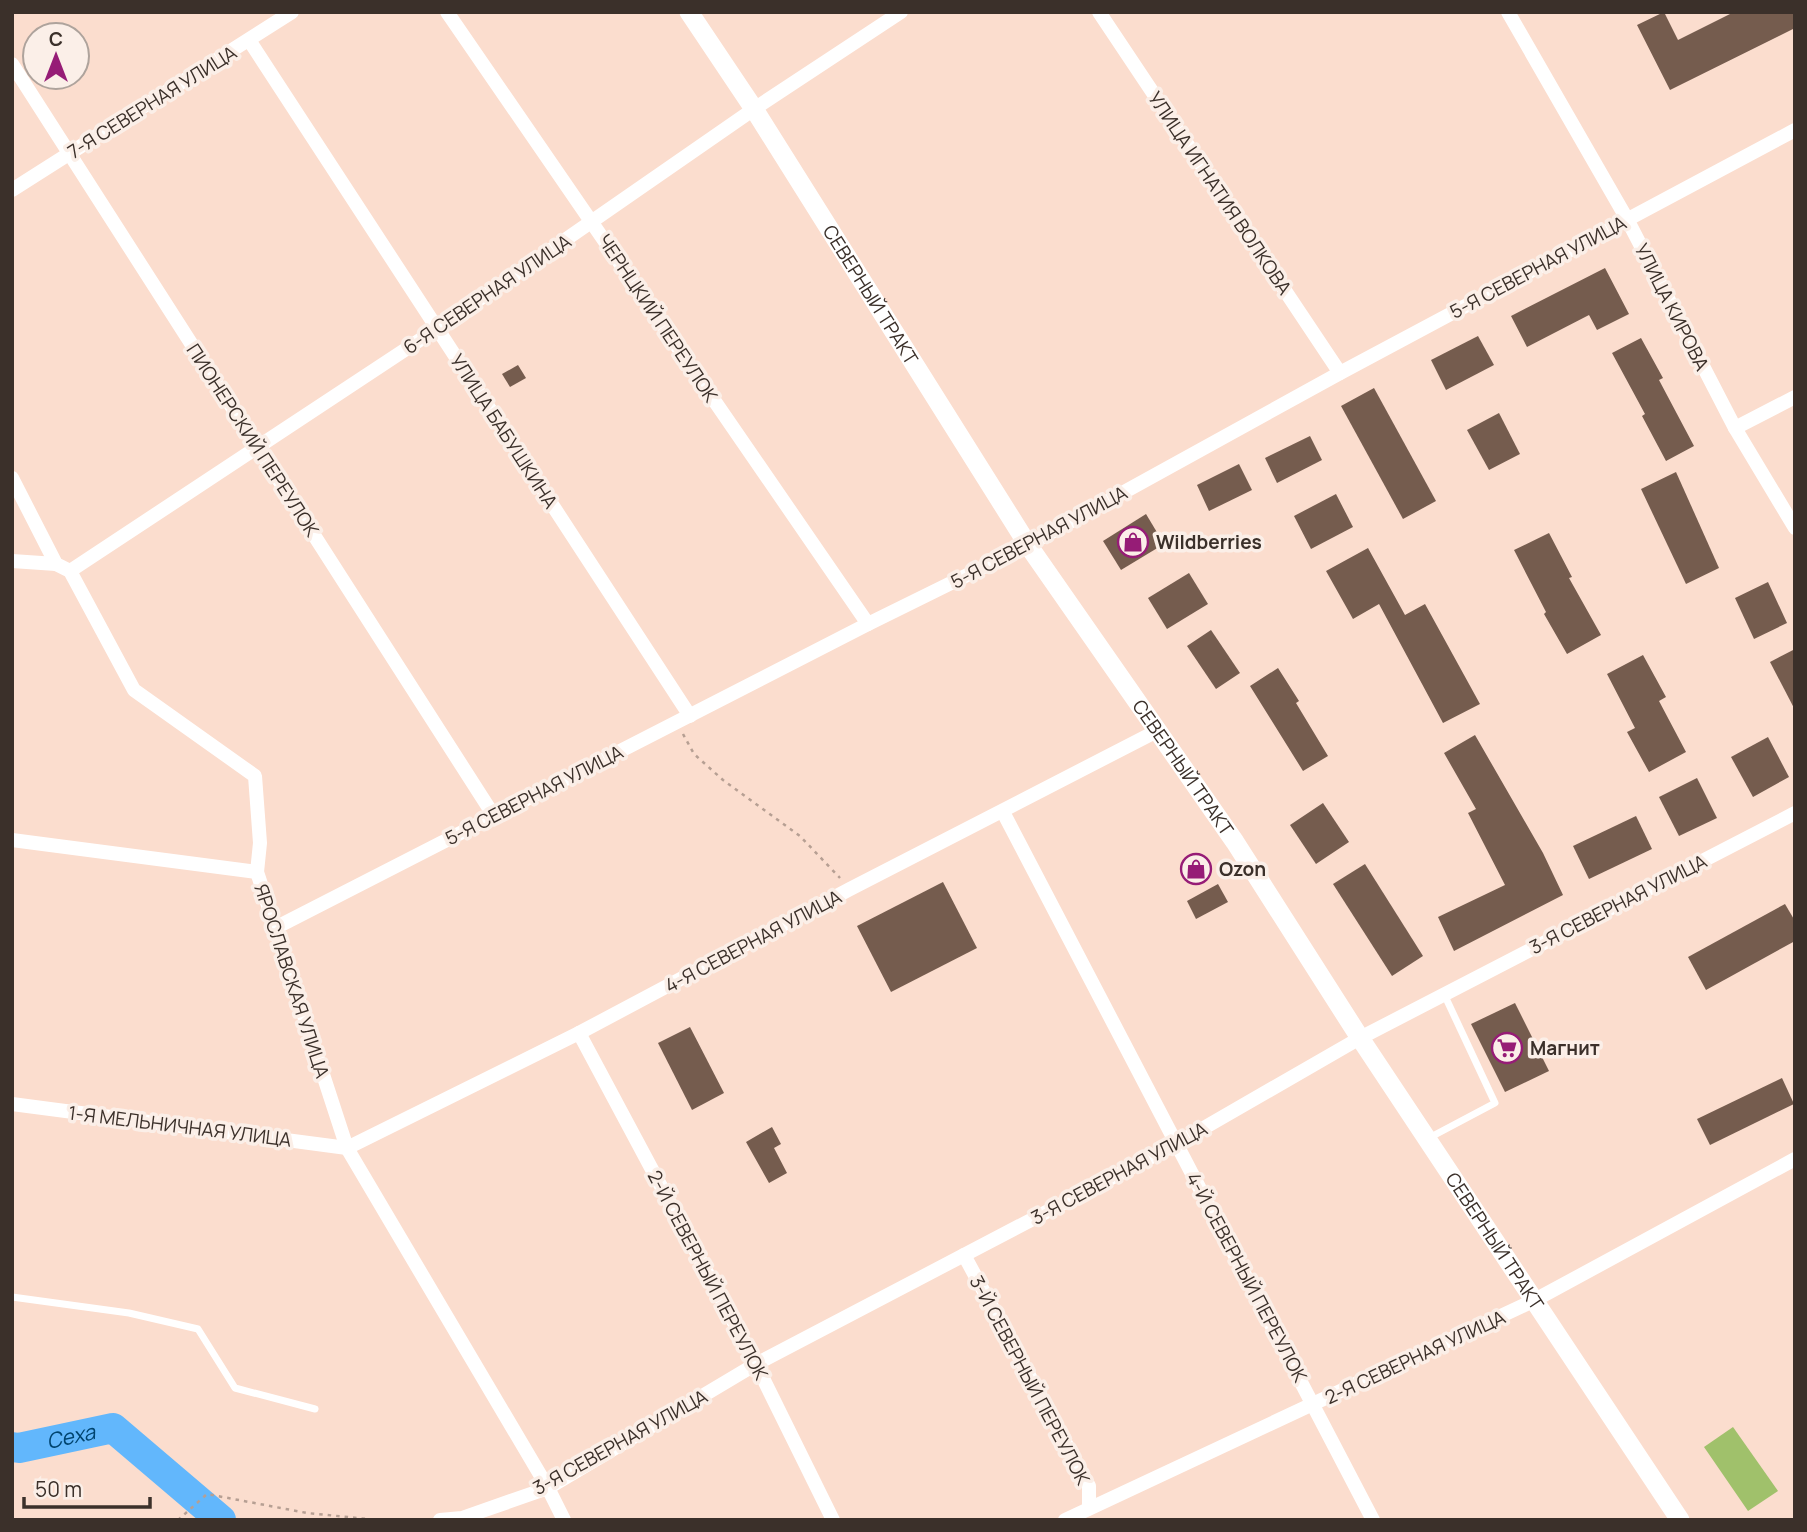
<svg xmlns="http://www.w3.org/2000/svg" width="1807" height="1532" font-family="Manrope,sans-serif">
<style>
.green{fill:#a0c16b}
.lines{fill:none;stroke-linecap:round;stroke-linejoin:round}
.river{stroke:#62b7fc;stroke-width:30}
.building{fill:#755c4e}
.path{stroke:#b69f93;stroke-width:2.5;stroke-dasharray:3.5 5;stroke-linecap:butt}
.service{stroke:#fff;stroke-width:7}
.minor{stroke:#fff;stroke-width:14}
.tertiary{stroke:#fff;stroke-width:19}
.labels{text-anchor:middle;stroke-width:7;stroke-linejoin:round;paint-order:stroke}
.street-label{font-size:19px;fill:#3b302a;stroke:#fbefe8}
.poi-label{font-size:19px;font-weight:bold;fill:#3b302a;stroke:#fbefe8;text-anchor:start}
.water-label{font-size:21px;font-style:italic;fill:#00446f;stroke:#fbefe8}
</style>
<rect width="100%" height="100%" fill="#fbddce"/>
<!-- green -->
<path class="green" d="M1733,1427L1778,1491L1748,1511L1704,1447Z"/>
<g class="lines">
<!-- river -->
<path class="river" id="s1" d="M12,1447L19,1448L113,1428L221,1520"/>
</g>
<!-- building -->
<g class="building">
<path d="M1664,12L1678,40L1734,12H1795V28L1670,90L1637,25Z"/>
<path d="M1605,268L1629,314L1597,330L1589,315L1527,347L1511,316Z"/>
<path d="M1478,336L1494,365L1446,390L1431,360Z"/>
<path d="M1641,338L1663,378L1659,380L1694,446L1666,461L1642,416L1645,414L1612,353Z"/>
<path d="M518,365L526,378L510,387L502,374Z"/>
<path d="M1374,388L1436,501L1403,519L1341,406Z"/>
<path d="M1499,413L1520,454L1489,470L1467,430Z"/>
<path d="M1310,436L1322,460L1277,483L1265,458Z"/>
<path d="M1239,464L1252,490L1209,511L1197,485Z"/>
<path d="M1676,472L1719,568L1686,584L1641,489Z"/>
<path d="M1336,494L1353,527L1311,549L1294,516Z"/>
<path d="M1146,514L1164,544L1121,570L1103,541Z"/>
<path d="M1549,533L1572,577L1569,578L1601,635L1567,654L1544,614L1546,612L1514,550Z"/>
<path d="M1368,548L1405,615L1425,604L1480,704L1443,723L1379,604L1353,619L1326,571Z"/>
<path d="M1189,573L1208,604L1167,629L1148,598Z"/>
<path d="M1768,582L1787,623L1754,639L1735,598Z"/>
<path d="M1211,630L1240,673L1216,689L1187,646Z"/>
<path d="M1795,649V710L1770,662Z"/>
<path d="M1643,655L1666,697L1659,701L1686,752L1649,772L1627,732L1635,728L1607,674Z"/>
<path d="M1278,668L1299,701L1296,703L1328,756L1303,771L1250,686Z"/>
<path d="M1475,735L1543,853L1563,895L1454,951L1438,917L1505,885L1468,813L1476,809L1444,753Z"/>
<path d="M1768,737L1789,777L1753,797L1731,757Z"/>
<path d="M1697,778L1717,818L1679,836L1659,797Z"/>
<path d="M1323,803L1349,842L1316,864L1290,825Z"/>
<path d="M1636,816L1652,849L1589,879L1573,846Z"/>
<path d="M1365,864L1423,956L1392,976L1333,884Z"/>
<path d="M943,882L977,948L891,992L857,926Z"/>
<path d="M1218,884L1228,902L1196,919L1187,901Z"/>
<path d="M1785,904L1795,921V941L1706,990L1688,957Z"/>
<path d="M1515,1003L1549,1071L1505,1092L1471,1024Z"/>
<path d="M690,1027L724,1093L692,1110L658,1043Z"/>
<path d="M1782,1078L1794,1104L1710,1145L1697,1119Z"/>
<path d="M772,1127L781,1144L774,1148L787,1173L769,1183L746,1142Z"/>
</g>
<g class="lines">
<!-- path -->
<g class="path">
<path d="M683,734L694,754L723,780L800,836L840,878"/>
<path d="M178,1520L207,1494L307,1513L378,1520"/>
</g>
<!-- service -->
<g class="service">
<path d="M1427,1139L1495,1103L1444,994"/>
<path d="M12,1297L129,1313L198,1329L235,1388L315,1409"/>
</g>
<!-- minor -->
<g class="minor">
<path d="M447,12L868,624"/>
<path d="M1099,12L1340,373"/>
<path d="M1508,12L1627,219L1735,428L1795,528"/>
<path d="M249,40L690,716"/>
<path d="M12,64L494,816"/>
<path d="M12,190L292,12"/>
<path d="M1735,428L1795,397"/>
<path d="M12,478L56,564L70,571L134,690L255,776L260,843L257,872L347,1148L548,1488L564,1520"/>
<path d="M12,561L56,564"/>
<path d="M70,571L438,328L754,109L901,12"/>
<path d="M1003,812L1373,1520"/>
<path d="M12,840L257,872"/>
<path d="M275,928L868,624L1028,545L1340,373L1795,130"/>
<path d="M579,1033L756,1364L833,1520"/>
<path d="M12,1104L347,1148L579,1033L850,889L1157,731"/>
<path d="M964,1255L1089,1486V1507"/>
<path d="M440,1520L462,1518L548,1488L756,1364L1176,1144L1360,1038L1795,813"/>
<path d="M1065,1520L1533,1301L1795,1159"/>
</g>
<!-- tertiary -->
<path class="tertiary" id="s2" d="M689,12L754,109L1028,545L1235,842L1360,1038L1680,1520"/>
</g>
<!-- icons -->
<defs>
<g id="shop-ring" transform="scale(1.575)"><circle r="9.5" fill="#fbefe8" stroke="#961c76" stroke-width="1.5"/><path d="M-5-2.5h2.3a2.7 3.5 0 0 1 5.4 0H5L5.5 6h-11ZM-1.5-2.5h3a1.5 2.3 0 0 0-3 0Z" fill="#961c76"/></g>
<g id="supermarket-ring" transform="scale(1.575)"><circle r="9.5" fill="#fbefe8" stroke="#961c76" stroke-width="1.5"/><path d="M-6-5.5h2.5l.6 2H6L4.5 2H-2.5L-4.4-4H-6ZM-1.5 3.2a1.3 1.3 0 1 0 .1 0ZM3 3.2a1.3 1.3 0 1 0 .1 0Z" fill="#961c76"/></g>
</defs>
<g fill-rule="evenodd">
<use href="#shop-ring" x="1133" y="542"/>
<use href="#shop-ring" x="1196" y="869"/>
<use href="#supermarket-ring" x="1507" y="1048"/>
</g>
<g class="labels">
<!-- street labels -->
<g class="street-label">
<text transform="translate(152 102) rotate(-32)" y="7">7-Я СЕВЕРНАЯ УЛИЦА</text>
<text transform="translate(1220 193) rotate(56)" y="7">УЛИЦА ИГНАТИЯ ВОЛКОВА</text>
<text transform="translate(1538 267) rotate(-28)" y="7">5-Я СЕВЕРНАЯ УЛИЦА</text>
<text transform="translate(487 294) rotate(-34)" y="7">6-Я СЕВЕРНАЯ УЛИЦА</text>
<text dy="7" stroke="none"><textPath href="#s2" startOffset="336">СЕВЕРНЫЙ ТРАКТ</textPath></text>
<text transform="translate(1672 307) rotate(63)" y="7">УЛИЦА КИРОВА</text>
<text transform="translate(658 318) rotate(56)" y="7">ЧЕРНЦКИЙ ПЕРЕУЛОК</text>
<text transform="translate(504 431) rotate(57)" y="7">УЛИЦА БАБУШКИНА</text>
<text transform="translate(253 440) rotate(57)" y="7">ПИОНЕРСКИЙ ПЕРЕУЛОК</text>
<text transform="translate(1039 537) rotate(-28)" y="7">5-Я СЕВЕРНАЯ УЛИЦА</text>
<text dy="7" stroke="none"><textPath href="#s2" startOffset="903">СЕВЕРНЫЙ ТРАКТ</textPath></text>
<text transform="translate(534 795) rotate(-27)" y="7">5-Я СЕВЕРНАЯ УЛИЦА</text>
<text transform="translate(1618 904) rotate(-27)" y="7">3-Я СЕВЕРНАЯ УЛИЦА</text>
<text transform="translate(753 941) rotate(-28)" y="7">4-Я СЕВЕРНАЯ УЛИЦА</text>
<text transform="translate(292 981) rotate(72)" y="7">ЯРОСЛАВСКАЯ УЛИЦА</text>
<text transform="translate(180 1126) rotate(7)" y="7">1-Я МЕЛЬНИЧНАЯ УЛИЦА</text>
<text transform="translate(1119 1173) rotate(-28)" y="7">3-Я СЕВЕРНАЯ УЛИЦА</text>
<text dy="7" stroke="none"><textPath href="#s2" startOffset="1470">СЕВЕРНЫЙ ТРАКТ</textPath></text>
<text transform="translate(708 1275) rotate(62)" y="7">2-Й СЕВЕРНЫЙ ПЕРЕУЛОК</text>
<text transform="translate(1247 1277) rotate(62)" y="7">4-Й СЕВЕРНЫЙ ПЕРЕУЛОК</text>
<text transform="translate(1415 1357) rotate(-25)" y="7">2-Я СЕВЕРНАЯ УЛИЦА</text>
<text transform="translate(1030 1380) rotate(62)" y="7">3-Й СЕВЕРНЫЙ ПЕРЕУЛОК</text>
<text transform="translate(620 1442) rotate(-29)" y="7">3-Я СЕВЕРНАЯ УЛИЦА</text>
</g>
<!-- poi labels -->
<g class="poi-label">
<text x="1156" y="549">Wildberries</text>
<text x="1219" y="876">Ozon</text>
<text x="1530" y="1055">Магнит</text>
</g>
<!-- water labels -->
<g class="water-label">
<text dy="7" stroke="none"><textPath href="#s1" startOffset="60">Сеха</textPath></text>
</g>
</g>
<!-- border -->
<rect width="1807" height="1532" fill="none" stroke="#3b302a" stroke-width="28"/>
<!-- north arrow -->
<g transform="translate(56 56)"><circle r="33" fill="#fbefe8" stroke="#aea39c" stroke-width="2"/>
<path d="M0-5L12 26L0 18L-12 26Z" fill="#961c76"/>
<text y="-10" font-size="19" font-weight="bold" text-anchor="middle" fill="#3b302a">С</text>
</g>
<!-- scale -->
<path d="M24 1497v10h126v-10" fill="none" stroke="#3b302a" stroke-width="3.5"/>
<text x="35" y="1497" font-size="21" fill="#3b302a" stroke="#fbefe8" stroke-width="5" paint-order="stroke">50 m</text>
</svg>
